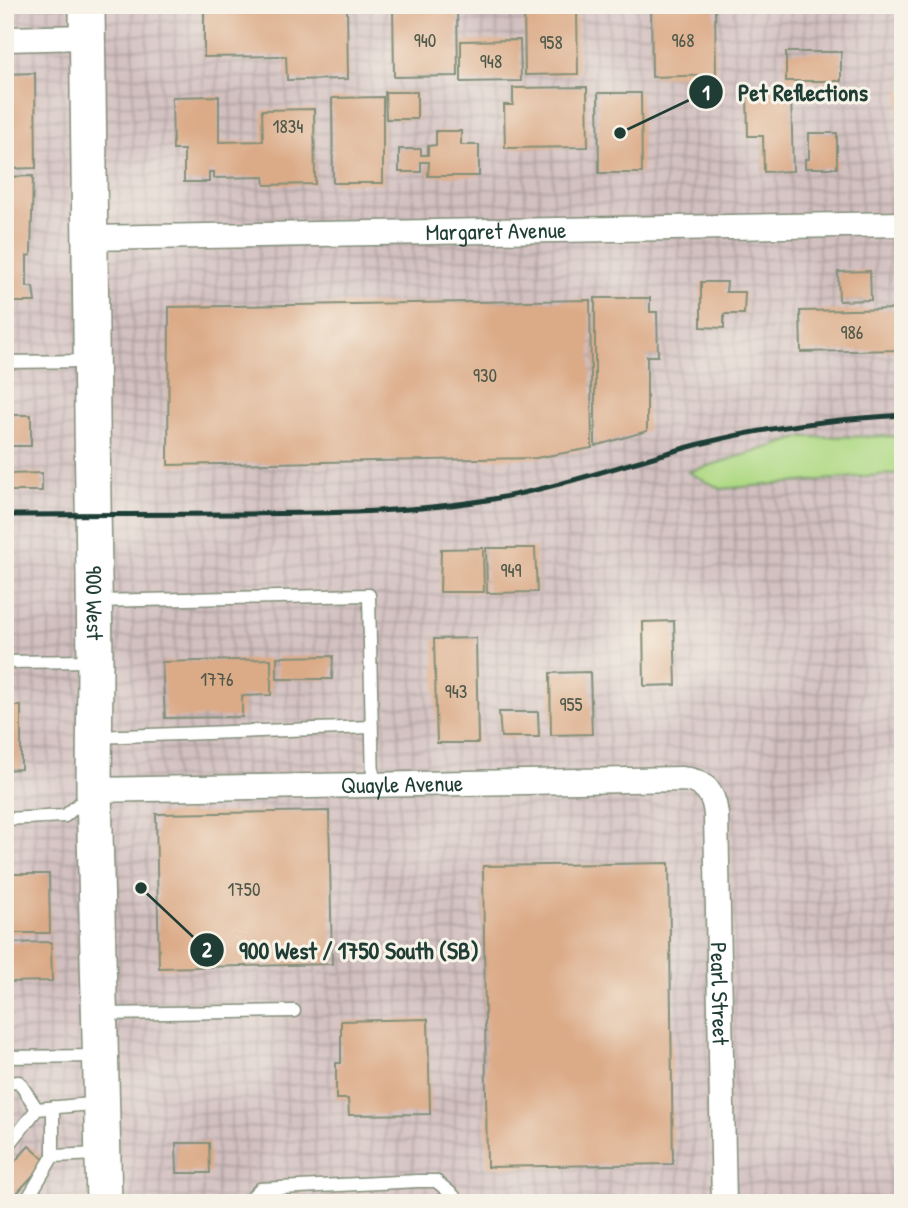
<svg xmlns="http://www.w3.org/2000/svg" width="908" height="1208" font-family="'Patrick Hand',sans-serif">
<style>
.industrial{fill:url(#industrial-grid)}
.green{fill:#b0da86;stroke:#688c5d;stroke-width:2}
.building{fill:#dbaa87}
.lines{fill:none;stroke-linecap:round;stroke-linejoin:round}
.lane-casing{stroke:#84907a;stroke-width:15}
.street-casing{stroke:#84907a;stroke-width:27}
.secondary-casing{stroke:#84907a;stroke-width:38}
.lane{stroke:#fff;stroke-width:12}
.street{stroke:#fff;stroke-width:24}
.secondary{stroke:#fff;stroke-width:35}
.rail{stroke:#1f3d34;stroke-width:5}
.labels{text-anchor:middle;stroke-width:6;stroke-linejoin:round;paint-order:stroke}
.number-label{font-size:19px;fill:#4e5849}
.street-label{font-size:23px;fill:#1f3d34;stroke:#f7f3e8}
.leader{fill:none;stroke:#1f3d34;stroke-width:2.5}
.callout-dot{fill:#1f3d34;stroke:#f7f3e8;stroke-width:2.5}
.mark-label{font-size:21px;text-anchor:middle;font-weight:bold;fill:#fff}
.callout-label{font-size:24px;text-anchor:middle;font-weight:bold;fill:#1f3d34;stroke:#f7f3e8;stroke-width:6;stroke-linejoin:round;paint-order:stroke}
</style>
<defs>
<pattern id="industrial-grid" width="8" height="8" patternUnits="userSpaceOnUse" patternTransform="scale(1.75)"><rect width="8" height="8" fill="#d2bfc0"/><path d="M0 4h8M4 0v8" fill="none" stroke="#aa9c9d"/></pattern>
</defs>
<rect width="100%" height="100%" fill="#f7f3e8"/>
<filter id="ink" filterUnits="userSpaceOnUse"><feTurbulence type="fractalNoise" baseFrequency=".0143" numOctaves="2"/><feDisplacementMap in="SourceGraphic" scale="14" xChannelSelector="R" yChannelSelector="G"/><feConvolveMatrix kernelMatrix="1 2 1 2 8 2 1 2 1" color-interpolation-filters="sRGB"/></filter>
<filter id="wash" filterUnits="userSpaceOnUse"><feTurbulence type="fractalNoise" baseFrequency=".00686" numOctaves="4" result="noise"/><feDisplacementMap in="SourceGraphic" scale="28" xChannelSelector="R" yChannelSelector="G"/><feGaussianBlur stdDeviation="1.57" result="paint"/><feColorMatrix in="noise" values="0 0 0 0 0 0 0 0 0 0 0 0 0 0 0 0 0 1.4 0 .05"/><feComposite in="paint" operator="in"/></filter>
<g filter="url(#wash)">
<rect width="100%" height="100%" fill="#e9e2c0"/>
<!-- industrial -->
<rect class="industrial" x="5" y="5" width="898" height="1198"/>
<!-- green -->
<path class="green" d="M903,436V473L721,489L688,472L803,437Z"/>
<g id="blocks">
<!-- building -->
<g class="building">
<path d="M204,5H347L348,79L287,80L286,56L204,57Z"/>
<path d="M393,5H457L458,76L394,77Z"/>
<path d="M524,5H567V11H577L578,74L525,75Z"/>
<path d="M651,5H715L716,75L652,77Z"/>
<path d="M520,40L521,81L461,82V41Z"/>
<rect x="786" y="52" width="55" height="29"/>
<path d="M35,73L36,168L5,169V74Z"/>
<path d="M587,87L588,147L505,148L504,105H513V88Z"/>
<rect x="899" y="90" width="4" height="31"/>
<path d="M791,91L793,171L764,172L763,136H748L747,92Z"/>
<path d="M385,92H417V119H386Z"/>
<path d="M598,93H641L642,173H599Z"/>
<path d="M219,96V142L263,141L262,110L314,109L315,184L265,185L264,177L214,178V172H209V182H184V150H173L172,97Z"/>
<path d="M383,97V183H333L332,98Z"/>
<path d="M436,131H461V145H479V176H428L429,162H421V172H399V149H421V155H428V146L436,145Z"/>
<path d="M809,133H837V168H805V159H809Z"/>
<path d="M33,176L31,255L27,256V287H33L35,302H5V177Z"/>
<path d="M870,271L871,300L839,301L838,272Z"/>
<path d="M701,282H727L726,292H745L744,314H724V328L701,327Z"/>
<path d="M595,298H650V312H657L658,356H647V431L595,446Z"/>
<path d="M590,300L592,448L536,458L168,465L169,307Z"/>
<path d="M901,309V317H903L901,350L801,352L800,311Z"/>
<rect x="5" y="415" width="26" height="31"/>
<path d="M42,473V491H7L6,474Z"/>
<path d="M483,548L484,592H440L441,549Z"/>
<path d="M486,548H535L537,592L487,593Z"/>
<path d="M674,621L676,685L644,686L643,622Z"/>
<path d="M476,638L478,743H437L434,639Z"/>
<path d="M333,656L332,679H277V657Z"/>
<path d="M271,659V695L242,696V717L165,718L162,662Z"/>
<path d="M590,672L592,734L551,735L550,673Z"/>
<path d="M5,706H21V769L5,770Z"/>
<path d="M499,712H538L539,737H501Z"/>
<path d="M329,811L332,964L159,968L156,814Z"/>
<path d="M669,863L673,1164L487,1167L483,866Z"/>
<path d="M5,874H49L50,933H5Z"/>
<path d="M51,942L52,981L5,982V943Z"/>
<path d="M428,1019L430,1114L349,1115L348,1099H336V1063H341V1021Z"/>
<path d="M176,1143H209L210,1173H177Z"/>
<path d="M29,1146L46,1161L8,1203H5V1172Z"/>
</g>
</g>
</g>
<g filter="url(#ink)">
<use href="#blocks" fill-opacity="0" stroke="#84907a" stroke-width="2"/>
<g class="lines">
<!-- lane casing -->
<g class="lane-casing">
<g id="lane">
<path d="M5,362L90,361"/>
<path d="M97,601L369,595L373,785"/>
<path d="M5,662L91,661"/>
<path d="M95,737L371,727"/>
<path d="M5,819L65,816L89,795"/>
<path d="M103,1014L294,1011"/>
<path d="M5,1057L100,1056"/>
<path d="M5,1083L19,1082L37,1109"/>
<path d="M53,1107V1156"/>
<path d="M5,1150L37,1109L101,1103"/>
<path d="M25,1203L53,1156L99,1154"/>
<path d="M254,1203V1195L260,1189L418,1181H436L454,1196V1203"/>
</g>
</g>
<!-- street casing -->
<g class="street-casing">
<g id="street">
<path d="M5,39L87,37"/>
<path id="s1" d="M88,238L903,224"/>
<path id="s2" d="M94,790L681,779C704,780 714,792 716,815L724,1203"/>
</g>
</g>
<!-- secondary casing -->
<g class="secondary-casing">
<g id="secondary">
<path id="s3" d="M87,5L95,661L94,790L104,1203"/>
</g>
</g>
<!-- lane -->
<use href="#lane" class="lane"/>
<!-- street -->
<use href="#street" class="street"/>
<!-- secondary -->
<use href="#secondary" class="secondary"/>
<!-- rail -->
<path class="rail" d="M5,515C85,514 165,514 244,514C327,513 411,513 493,499C566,486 636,460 708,442C772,426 838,419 903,415"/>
</g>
</g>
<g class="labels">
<!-- number labels -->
<g class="number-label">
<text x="425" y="47">940</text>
<text x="683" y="47">968</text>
<text x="551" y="49">958</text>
<text x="491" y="68">948</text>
<text x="288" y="133">1834</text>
<text x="852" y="339">986</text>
<text x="485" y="382">930</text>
<text x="511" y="577">949</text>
<text x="217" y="686">1776</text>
<text x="456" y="698">943</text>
<text x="571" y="711">955</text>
<text x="244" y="896">1750</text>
</g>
<!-- street labels -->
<g class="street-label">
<text dy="8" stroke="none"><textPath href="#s1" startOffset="408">Margaret Avenue</textPath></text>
<text dy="8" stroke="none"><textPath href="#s3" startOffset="598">900 West</textPath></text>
<text dy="8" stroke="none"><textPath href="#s2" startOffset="308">Quayle Avenue</textPath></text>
<text dy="8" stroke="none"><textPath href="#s2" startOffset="822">Pearl Street</textPath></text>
</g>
</g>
<!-- callouts -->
<path class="leader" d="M620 133L706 92M141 888L207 950"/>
<g class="callout-dot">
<circle cx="620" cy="133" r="7"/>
<circle cx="141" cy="888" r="7"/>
<circle cx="706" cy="92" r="18"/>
<circle cx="207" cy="950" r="18"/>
</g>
<g class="mark-label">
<text x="706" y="100">1</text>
<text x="207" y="957">2</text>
</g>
<g class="callout-label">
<text x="803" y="101">Pet Reflections</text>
<text x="359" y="959">900 West / 1750 South (SB)</text>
</g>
<!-- margin -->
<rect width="908" height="1208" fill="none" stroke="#f7f3e8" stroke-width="28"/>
</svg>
